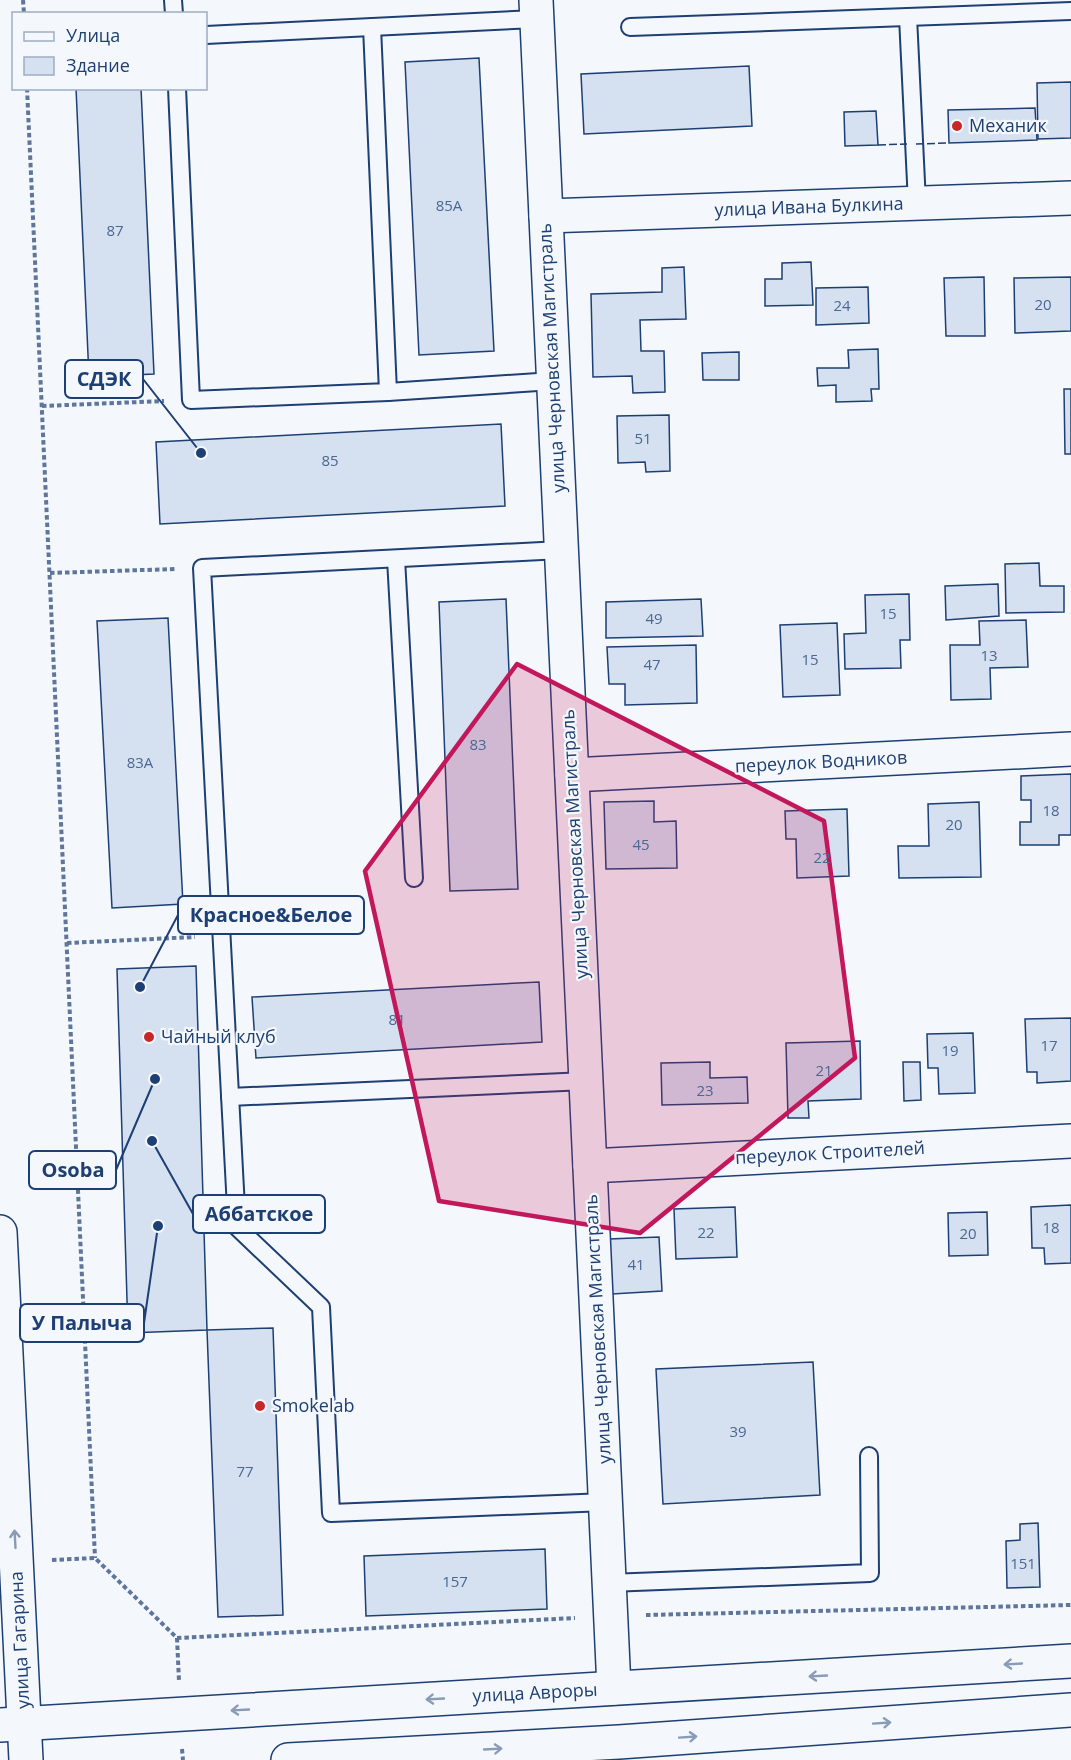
<svg xmlns="http://www.w3.org/2000/svg" width="1071" height="1760" font-family="'Open Sans',sans-serif">
<style>
.building{fill:#d5e0f0;stroke:#1d3f73;stroke-width:1.5}
.lines{fill:none;stroke-linecap:round;stroke-linejoin:round}
.service-casing{stroke:#1d3f73;stroke-width:20}
.minor-casing{stroke:#1d3f73;stroke-width:36}
.primary-casing{stroke:#1d3f73;stroke-width:36}
.path{stroke:#5e769c;stroke-width:4;stroke-dasharray:4.5 3;stroke-linecap:butt}
.service{stroke:#f4f7fb;stroke-width:16}
.minor{stroke:#f4f7fb;stroke-width:33}
.primary{stroke:#f4f7fb;stroke-width:33}
.fence{stroke:#1d3f73;stroke-width:1.5;stroke-dasharray:8 3;stroke-linecap:butt}
.oneway{stroke:#889bb7}
.marked{fill:#c2185b;fill-opacity:0.2;stroke:#c2185b;stroke-width:4.5;stroke-linejoin:round}
.poi-dot{fill:#c62828;stroke:#f4f7fb;stroke-width:2}
.labels{text-anchor:middle;stroke-width:4.5;stroke-linejoin:round;paint-order:stroke}
.number-label{font-size:15px;fill:#4b6792}
.poi-label{font-size:18px;fill:#1d3f73;stroke:#f4f7fb;text-anchor:start}
.street-label{font-size:18px;fill:#1d3f73;stroke:#f4f7fb}
.leader{fill:none;stroke:#1d3f73;stroke-width:2}
.callout-dot{fill:#1d3f73;stroke:#f4f7fb;stroke-width:2}
.callout{fill:#f4f7fb;stroke:#1d3f73;stroke-width:2}
.callout-label{font-size:20px;text-anchor:middle;font-weight:bold;fill:#1d3f73}
</style>
<rect width="100%" height="100%" fill="#f4f7fb"/>
<!-- building -->
<g class="building">
<path d="M479,58L494,351L419,355L405,62Z"/>
<path d="M749,66L752,126L584,134L581,74Z"/>
<path d="M1071,82V138L1038,139L1037,83Z"/>
<path d="M76,88H141L154,374L89,377Z"/>
<path d="M1035,108L1037,140L949,143L948,110Z"/>
<path d="M876,111L878,145L845,146L844,112Z"/>
<path d="M811,262L813,305L765,306V279H782V263Z"/>
<path d="M684,267L686,319L640,320L641,351H664L665,392L633,393L632,376L593,377L591,294L662,292V268Z"/>
<path d="M984,277L985,336H946L944,278Z"/>
<path d="M1071,277V331L1015,333L1014,278Z"/>
<path d="M868,287L869,323L816,325V288Z"/>
<path d="M878,349L879,389H871L872,401L836,402V385L818,386L817,368H849L848,350Z"/>
<path d="M739,352V380H703L702,353Z"/>
<path d="M1064,389H1071V454H1065Z"/>
<path d="M669,415L670,471L646,472L645,462L618,463L617,416Z"/>
<path d="M501,424L505,506L160,524L156,442Z"/>
<path d="M1039,563L1040,586H1064V612L1006,613L1005,564Z"/>
<path d="M998,584L999,616L946,620L945,586Z"/>
<path d="M909,594L910,640H900L901,668L845,669L844,634L866,633L865,595Z"/>
<path d="M506,599L518,889L450,891L439,602Z"/>
<path d="M701,599L703,636L606,638V602Z"/>
<path d="M168,618L183,904L112,908L97,621Z"/>
<path d="M1026,620L1028,667L990,668L991,699L951,700L950,645H980L979,621Z"/>
<path d="M837,623L840,695L783,697L780,625Z"/>
<path d="M696,645L697,703L625,705V684H609L607,647Z"/>
<path d="M1071,774V835H1059V845H1020V822H1031V800H1021V776Z"/>
<path d="M654,801V822L676,821L677,868L606,869L604,802Z"/>
<path d="M979,802L981,877L899,878L898,846H929L928,804Z"/>
<path d="M847,809L849,876L797,878L796,839H786L785,811Z"/>
<path d="M196,966L207,1330L128,1333L117,969Z"/>
<path d="M539,982L542,1042L256,1058L252,997Z"/>
<path d="M1071,1018V1081L1037,1083V1072H1027L1025,1019Z"/>
<path d="M973,1033L975,1093L939,1094L938,1068H928L927,1034Z"/>
<path d="M860,1041L861,1099L808,1101L809,1118H788L786,1043Z"/>
<path d="M710,1062V1078L747,1077L748,1103L662,1105L661,1063Z"/>
<path d="M903,1062H920L921,1100L904,1101Z"/>
<path d="M1071,1205V1263L1045,1264L1044,1248H1032L1031,1207Z"/>
<path d="M735,1207L737,1257L676,1259L674,1209Z"/>
<path d="M987,1212L988,1255L949,1256L948,1213Z"/>
<path d="M659,1237L662,1291L612,1294L609,1239Z"/>
<path d="M273,1328L283,1615L218,1617L207,1330Z"/>
<path d="M813,1362L820,1495L663,1504L656,1369Z"/>
<path d="M1038,1523L1040,1587L1007,1588L1006,1541L1020,1540V1524Z"/>
<path d="M545,1549L547,1609L366,1616L364,1556Z"/>
</g>
<g class="lines">
<!-- service casing -->
<g class="service-casing">
<g id="service">
<path d="M173,0L174,14"/>
<path d="M908,17L917,203"/>
<path d="M630,27L1071,11"/>
<path d="M206,35L536,19"/>
<path d="M177,88L191,400L388,392L372,27"/>
<path d="M388,392L553,381"/>
<path d="M561,550L202,568L237,1227L321,1307L331,1513L606,1502"/>
<path d="M396,559L414,878"/>
<path d="M230,1097L586,1081"/>
<path d="M609,1583L870,1573L869,1456"/>
</g>
</g>
<!-- minor casing -->
<g class="minor-casing">
<g id="minor">
<path d="M536,0L614,1688"/>
<path d="M546,216L1071,198"/>
<path d="M572,775L1071,749"/>
<path d="M590,1166L1071,1141"/>
</g>
</g>
<!-- primary casing -->
<g class="primary-casing">
<g id="primary">
<path d="M0,1232L26,1760"/>
<path d="M0,1725L1071,1661"/>
<path d="M288,1760L619,1742L1071,1710"/>
</g>
</g>
<!-- path -->
<g class="path">
<path d="M23,0L24,14"/>
<path d="M27,88L95,1558"/>
<path d="M42,406L164,401"/>
<path d="M50,573L175,569"/>
<path d="M67,943L195,937"/>
<path d="M52,1560L95,1558L177,1638L575,1618"/>
<path d="M646,1615L1071,1605"/>
<path d="M177,1638L179,1681"/>
<path d="M182,1749L183,1760"/>
</g>
<!-- service -->
<use href="#service" class="service"/>
<!-- minor -->
<use href="#minor" class="minor"/>
<!-- primary -->
<use href="#primary" class="primary"/>
<!-- fence -->
<g class="fence">
<path d="M916,144L949,143"/>
<path d="M878,145L907,144"/>
</g>
</g>
<!-- one-way arrows -->
<defs><path id="oneway-shaft" d="M-6 0H5M1.5-3L5.5 0L1.5 3" fill="none" stroke-width="1.6" stroke-linecap="round" stroke-linejoin="round" transform="scale(1.5)"/></defs>
<g class="oneway">
<use href="#oneway-shaft" transform="translate(15 1539) rotate(-93)"/>
<use href="#oneway-shaft" transform="translate(1013 1664) rotate(177)"/>
<use href="#oneway-shaft" transform="translate(818 1676) rotate(177)"/>
<use href="#oneway-shaft" transform="translate(435 1699) rotate(177)"/>
<use href="#oneway-shaft" transform="translate(240 1710) rotate(177)"/>
<use href="#oneway-shaft" transform="translate(882 1723) rotate(-4)"/>
<use href="#oneway-shaft" transform="translate(688 1737) rotate(-4)"/>
<use href="#oneway-shaft" transform="translate(493 1749) rotate(-3)"/>
</g>
<!-- marked area -->
<path class="marked" d="M517,664L824,821L855,1058L640,1233L439,1201L365,871Z"/>
<!-- markers -->
<g class="poi-dot">
<circle cx="957" cy="126" r="6"/>
<circle cx="149" cy="1037" r="6"/>
<circle cx="260" cy="1406" r="6"/>
</g>
<g class="labels">
<!-- number labels -->
<g class="number-label">
<text x="449" y="211">85А</text>
<text x="115" y="236">87</text>
<text x="1043" y="310">20</text>
<text x="842" y="311">24</text>
<text x="643" y="444">51</text>
<text x="330" y="466">85</text>
<text x="888" y="619">15</text>
<text x="654" y="624">49</text>
<text x="989" y="661">13</text>
<text x="810" y="665">15</text>
<text x="652" y="670">47</text>
<text x="478" y="750">83</text>
<text x="140" y="768">83А</text>
<text x="1051" y="816">18</text>
<text x="954" y="830">20</text>
<text x="641" y="850">45</text>
<text x="822" y="863">22</text>
<text x="397" y="1025">81</text>
<text x="1049" y="1051">17</text>
<text x="950" y="1056">19</text>
<text x="824" y="1076">21</text>
<text x="705" y="1096">23</text>
<text x="1051" y="1233">18</text>
<text x="706" y="1238">22</text>
<text x="968" y="1239">20</text>
<text x="636" y="1270">41</text>
<text x="738" y="1437">39</text>
<text x="245" y="1477">77</text>
<text x="1023" y="1569">151</text>
<text x="455" y="1587">157</text>
</g>
<!-- poi labels -->
<g class="poi-label">
<text x="969" y="132">Механик</text>
<text x="161" y="1043">Чайный клуб</text>
<text x="272" y="1412">Smokelab</text>
</g>
<!-- street labels -->
<g class="street-label">
<text transform="translate(809 207) rotate(-2)" y="6">улица Ивана Булкина</text>
<text transform="translate(552 358) rotate(-93)" y="6">улица Черновская Магистраль</text>
<text transform="translate(821 762) rotate(-3)" y="6">переулок Водников</text>
<text transform="translate(575 844) rotate(-93)" y="6">улица Черновская Магистраль</text>
<text transform="translate(830 1153) rotate(-3)" y="6">переулок Строителей</text>
<text transform="translate(598 1329) rotate(-93)" y="6">улица Черновская Магистраль</text>
<text transform="translate(20 1640) rotate(-93)" y="6">улица Гагарина</text>
<text transform="translate(535 1693) rotate(-3)" y="6">улица Авроры</text>
</g>
</g>
<!-- callouts -->
<path class="leader" d="M201 453L143 379M140 987L178 915M155 1079L116 1170M152 1141L193 1214M158 1226L144 1323"/>
<g class="callout-dot">
<circle cx="201" cy="453" r="6"/>
<circle cx="140" cy="987" r="6"/>
<circle cx="155" cy="1079" r="6"/>
<circle cx="152" cy="1141" r="6"/>
<circle cx="158" cy="1226" r="6"/>
</g>
<g class="callout">
<rect x="65" y="360" width="78" height="38" rx="6"/>
<rect x="178" y="896" width="186" height="38" rx="6"/>
<rect x="29" y="1151" width="87" height="38" rx="6"/>
<rect x="193" y="1195" width="132" height="38" rx="6"/>
<rect x="20" y="1304" width="124" height="38" rx="6"/>
</g>
<g class="callout-label">
<text x="104" y="386">СДЭК</text>
<text x="271" y="922">Красное&amp;Белое</text>
<text x="73" y="1177">Osoba</text>
<text x="259" y="1221">Аббатское</text>
<text x="82" y="1330">У Палыча</text>
</g>
<!-- legend -->
<rect x="12" y="12" width="195" height="78" fill="#f4f7fb" stroke="#9eadc5" stroke-width="1.5"/>
<rect x="24" y="32" width="30" height="9" fill="#f4f7fb" stroke="#9eadc5" stroke-width="1.5"/>
<text x="66" y="42" font-size="18" fill="#1d3f73">Улица</text>
<rect x="24" y="57" width="30" height="18" fill="#d5e0f0" stroke="#9eadc5" stroke-width="1.5"/>
<text x="66" y="72" font-size="18" fill="#1d3f73">Здание</text>
</svg>
